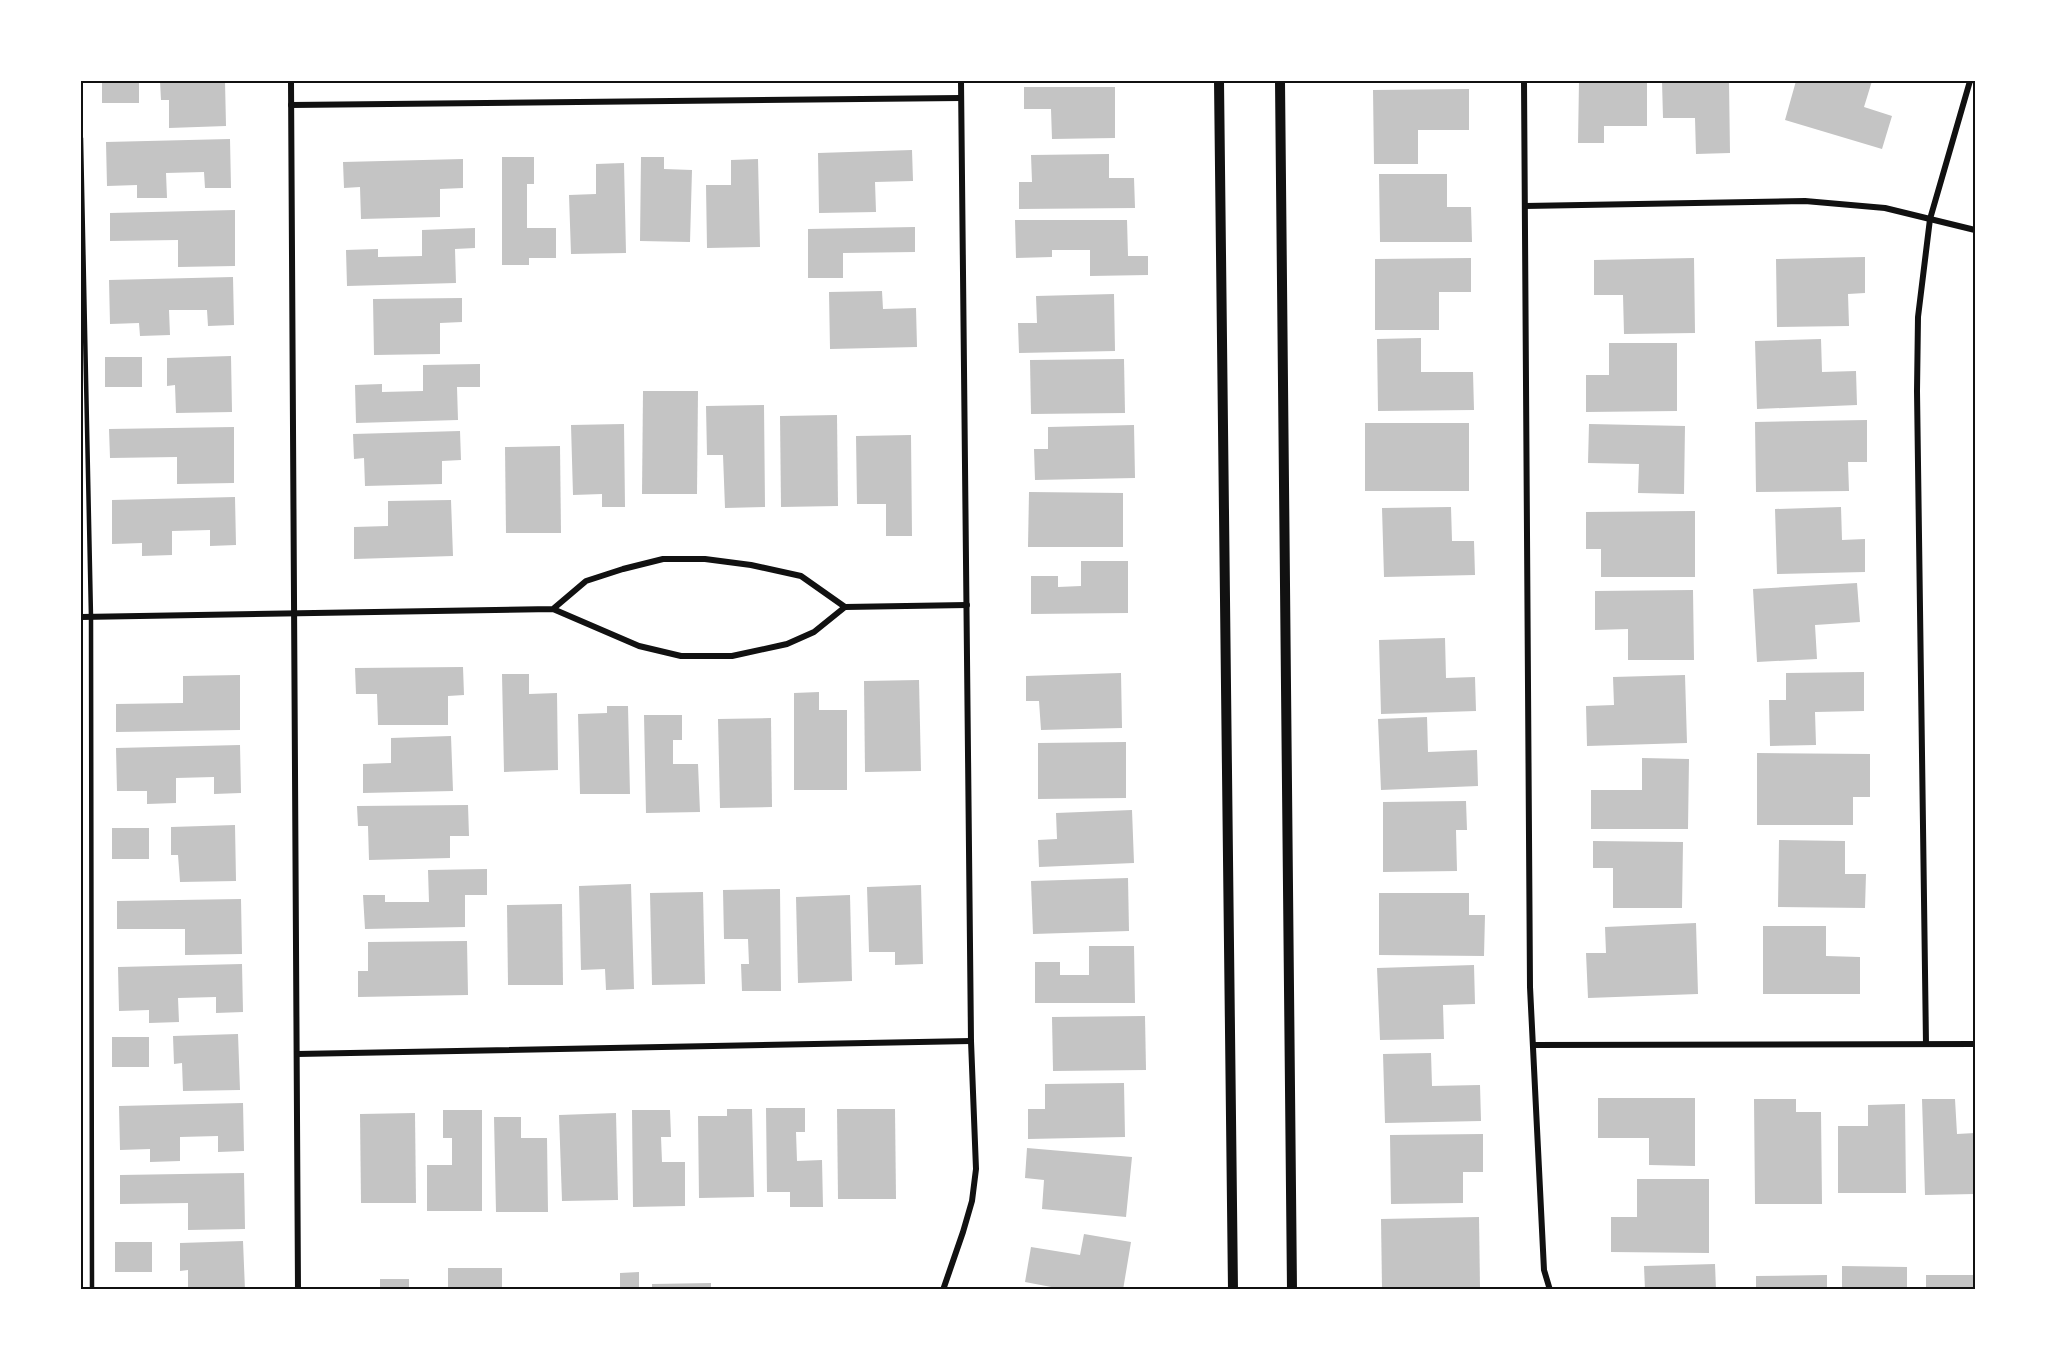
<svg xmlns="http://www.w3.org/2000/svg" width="2056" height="1371" font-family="Montserrat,sans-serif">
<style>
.building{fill:#c4c4c4}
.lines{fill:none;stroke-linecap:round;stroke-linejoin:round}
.service{stroke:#111;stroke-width:4.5}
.minor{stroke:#111;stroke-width:6}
.tertiary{stroke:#111;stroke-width:10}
.neatline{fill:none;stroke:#111;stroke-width:2}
</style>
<rect width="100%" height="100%" fill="#fff"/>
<!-- building -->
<g class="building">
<rect x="102" y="81" width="37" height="22"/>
<path d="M160,81H225L226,126L169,128V100H161Z"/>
<path d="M1579,81H1647V126H1604V143H1578Z"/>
<path d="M1662,81H1729L1730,153L1696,154L1695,118H1663Z"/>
<path d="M1796,81H1872L1864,107L1892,116L1882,149L1785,120Z"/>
<path d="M1024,87H1115V138L1052,139L1051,109H1024Z"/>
<path d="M1469,89V130H1418V164H1374L1373,90Z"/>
<path d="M230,139L231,188H205L204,172L166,173L167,198H137V185L107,186L106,142Z"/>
<path d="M912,150L913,181L875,182L876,212L819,213L818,153Z"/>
<path d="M1109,154V178H1134L1135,208L1019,209V182H1032L1031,155Z"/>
<path d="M502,157H534V184H527V228H556V258H529V265H502Z"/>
<path d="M641,157H664V169L692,170L690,242L640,241Z"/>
<path d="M463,159V188L440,189V217L361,219L360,187L344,188L343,162Z"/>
<path d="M758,159L760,247L707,248L706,185H731V160Z"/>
<path d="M624,163L626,253L571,254L569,195L596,194V164Z"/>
<path d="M1379,174H1447V207H1471L1472,242H1380Z"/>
<path d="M235,210V266L178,267V240L110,241V213Z"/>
<path d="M1015,220H1127L1128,256H1148V275L1090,276V250H1052V257L1016,258Z"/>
<path d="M915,227V252L843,253V278H808V229Z"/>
<path d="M475,228V248L455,249L456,283L347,286L346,250L378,249V257L422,256V230Z"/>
<path d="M1865,257V293L1848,294L1849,326L1777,327L1776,259Z"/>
<path d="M1471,258V292H1439V330H1375V259Z"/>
<path d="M1694,258L1695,333L1624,334L1623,295H1594V260Z"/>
<path d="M233,277L234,325L208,326L207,310H169L170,335L140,336L139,323L110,324L109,280Z"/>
<path d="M882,291L883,309L916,308L917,347L830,349L829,292Z"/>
<path d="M1114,294L1115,351L1019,353L1018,323H1037L1036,296Z"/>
<path d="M462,298V322L440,323V354L374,355L373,299Z"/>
<path d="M1421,338V372H1473L1474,410L1378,411L1377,339Z"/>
<path d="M1821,339L1822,372L1856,371L1857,405L1757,409L1755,341Z"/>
<path d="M1609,343H1677V411L1586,412V375H1609Z"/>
<path d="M231,356L232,412L176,413L175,385L167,386V358Z"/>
<rect x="105" y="357" width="37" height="30"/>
<path d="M1124,359L1125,413L1031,414L1030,360Z"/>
<path d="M480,364V387H457L458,420L356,423L355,385L382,384V392L423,391V365Z"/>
<path d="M643,391H698L697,494H642Z"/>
<path d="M764,405L765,507L725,508L723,455H707L706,406Z"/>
<path d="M837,415L838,506L781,507L780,416Z"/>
<path d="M1867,420V462H1848L1849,491L1756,492L1755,422Z"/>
<rect x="1365" y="423" width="104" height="68"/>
<path d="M624,424L625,507H602V494L573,495L571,425Z"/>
<path d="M1589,424L1685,426L1684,494L1638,493L1639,464L1588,463Z"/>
<path d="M1134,425L1135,478L1035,480L1034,449H1048V427Z"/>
<path d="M234,427V483L177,484V457L110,458L109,429Z"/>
<path d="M460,431L461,460L442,461V484L365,486L364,458L354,459L353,434Z"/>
<path d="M911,435L912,536H886V504H857L856,436Z"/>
<path d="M560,446L561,533H506L505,447Z"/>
<path d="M1029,492L1123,493V547H1028Z"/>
<path d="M235,497L236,545L210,546V530L172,531V555L142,556V543L112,544V500Z"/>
<path d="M451,500L453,556L354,559V527L388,526V501Z"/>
<path d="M1451,507L1452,541H1474L1475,575L1384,577L1382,508Z"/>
<path d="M1841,507L1842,540L1865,539V572L1777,574L1775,509Z"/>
<path d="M1695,511V577H1601V549H1586V512Z"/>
<path d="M1081,561H1128V613L1031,614V576H1058V587L1081,586Z"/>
<path d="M1857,583L1860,622L1815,625L1817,659L1757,662L1753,589Z"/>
<path d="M1693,590L1694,660H1628V629L1595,630V591Z"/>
<path d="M1445,638L1446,678L1475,677L1476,711L1381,714L1379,640Z"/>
<path d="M463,667L464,695L448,696V725H378L377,694H356L355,668Z"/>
<path d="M1864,672V711L1815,712L1816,745L1770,746L1769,700H1786V673Z"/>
<path d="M1121,673L1122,728L1041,730L1039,701H1026V676Z"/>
<path d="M502,674H529V694L557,693L558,770L504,772Z"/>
<path d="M240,675V730L116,732V704L183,703V676Z"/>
<path d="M1685,675L1687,743L1587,746L1586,706L1614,705L1613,677Z"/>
<path d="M919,680L921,771L865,772L864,681Z"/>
<path d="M819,692V710H847V790H794V693Z"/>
<path d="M607,706H628L630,794H580L578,714L607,713Z"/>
<path d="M644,715H682V740H673V764H698L700,812L646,813Z"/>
<path d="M1427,717L1428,752L1477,750L1478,786L1381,790L1378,719Z"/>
<path d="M771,718L772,807L720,808L718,719Z"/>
<path d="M451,736L453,791L363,793V764L391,763V738Z"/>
<path d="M1126,742V798L1038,799V743Z"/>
<path d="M240,745L241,793L214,794V777L176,778V803L147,804V791H117L116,748Z"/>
<path d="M1757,753L1870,754V797H1853V825H1757Z"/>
<path d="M1642,758L1689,759L1688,829H1591V790H1642Z"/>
<path d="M1466,801L1467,830H1456L1457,871L1383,872V802Z"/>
<path d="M468,805L469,836H450V858L369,860L368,826H358L357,806Z"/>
<path d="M1132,810L1134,863L1039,867L1038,840L1057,839L1056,813Z"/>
<path d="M235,825L236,881L180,882L178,855H171V827Z"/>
<rect x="112" y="828" width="37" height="31"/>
<path d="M1779,840L1845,841V874H1866L1865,908L1778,907Z"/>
<path d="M1593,841L1683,842L1682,908H1613V868H1593Z"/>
<path d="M487,869V895H465V927L365,929L363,895H385V902H429L428,870Z"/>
<path d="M1128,878L1129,931L1033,934L1031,881Z"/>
<path d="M631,884L634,989L606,990L605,969L581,970L579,886Z"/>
<path d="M921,885L923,964L895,965V952H869L867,887Z"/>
<path d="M780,889L781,991H742L741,964H749L748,939H724L723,890Z"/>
<path d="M703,892L705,984L652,985L650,893Z"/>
<path d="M1379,893H1469V915H1485L1484,956L1379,955Z"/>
<path d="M850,895L852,981L798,983L796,897Z"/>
<path d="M241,899L242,954L185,955V929H117V901Z"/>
<path d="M562,904L563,985H508L507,905Z"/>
<path d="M1696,923L1698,994L1588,998L1586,953H1606L1605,927Z"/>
<path d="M1763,926H1826V956L1860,957V994H1763Z"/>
<path d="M467,941L468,995L358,997V971H368V942Z"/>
<path d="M1089,946H1134L1135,1003H1035V962H1060V975H1089Z"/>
<path d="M242,964L243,1012L216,1013V997L178,998L179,1022L149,1023V1010L119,1011L118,967Z"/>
<path d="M1474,965L1475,1004L1443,1005L1444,1039L1380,1040L1377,968Z"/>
<path d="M1145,1016L1146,1070L1053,1071L1052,1017Z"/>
<path d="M238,1034L240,1090L183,1091L182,1063L174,1064L173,1036Z"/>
<rect x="112" y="1037" width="37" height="30"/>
<path d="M1431,1053L1432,1086L1480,1085L1481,1121L1385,1123L1383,1054Z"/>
<path d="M1124,1083L1125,1137L1028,1139V1109H1045V1084Z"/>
<path d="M1598,1098H1695V1166L1649,1165V1138H1598Z"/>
<path d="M1754,1099H1796V1112H1821L1822,1204H1755Z"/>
<path d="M1922,1099H1955L1957,1134L1975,1133V1194L1925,1195Z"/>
<path d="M243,1103L244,1151L218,1152V1136L180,1137V1161L150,1162V1149L120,1150L119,1106Z"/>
<path d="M1905,1104L1906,1193H1838V1126H1868V1105Z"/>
<path d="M766,1108H805V1132H796L797,1161L822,1160L823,1207H790V1192H767Z"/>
<path d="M727,1109H752L754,1197L699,1198L698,1116H727Z"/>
<path d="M837,1109H895L896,1199H838Z"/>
<path d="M443,1110H482V1211H427V1165H452V1138H443Z"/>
<path d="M632,1110H670L671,1137H661L662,1162H685V1206L633,1207Z"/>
<path d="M415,1113L416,1203H361L360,1114Z"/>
<path d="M616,1113L618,1200L562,1201L559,1115Z"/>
<path d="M494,1117H521V1138H547L548,1212H496Z"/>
<path d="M1483,1134V1172H1463V1203L1391,1204L1390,1135Z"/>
<path d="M1027,1148L1132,1157L1126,1217L1042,1209L1044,1180L1025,1178Z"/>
<path d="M244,1173L245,1229L188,1230V1203L120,1204V1175Z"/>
<path d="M1637,1179H1709V1253L1611,1252V1217H1637Z"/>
<path d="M1479,1217L1480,1287L1382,1288L1381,1219Z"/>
<path d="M1084,1234L1131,1242L1123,1290H1067L1025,1282L1031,1247L1080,1255Z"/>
<path d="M243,1241L245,1290H188V1270L180,1271V1243Z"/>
<rect x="115" y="1242" width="37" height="30"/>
<path d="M1715,1264L1716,1290H1645L1644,1266Z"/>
<path d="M1842,1266L1907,1267V1290H1842Z"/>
<rect x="448" y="1268" width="54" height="22"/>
<path d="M639,1272V1290H620V1273Z"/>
<path d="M1827,1275V1290H1756V1276Z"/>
<rect x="1926" y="1275" width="49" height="15"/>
<rect x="380" y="1279" width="29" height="11"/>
<path d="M711,1283V1290H652V1284Z"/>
</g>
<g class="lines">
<!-- service -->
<path class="service" d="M81,138L91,617L92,1290"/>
<!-- minor -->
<g class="minor">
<path d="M291,81L298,1290"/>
<path d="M1524,81L1530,987L1544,1270L1550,1290"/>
<path d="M291,105L961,98"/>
<path d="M1525,206L1805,201L1885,208L1975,230"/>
<path d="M845,607L967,605"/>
<path d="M81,617L553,609L639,646L681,656H732L787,644L814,632L845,607L801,576L751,565L705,559H663L623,569L586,581L553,609"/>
<path d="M1926,1044L1917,391L1918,317L1930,219L1970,81"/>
<path d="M1533,1045L1975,1044"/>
<path d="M297,1054L971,1041"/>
<path d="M943,1290L963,1232L972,1201L976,1169L971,1041L961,81"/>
</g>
<!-- tertiary -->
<g class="tertiary">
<path d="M1219,81L1233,1290"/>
<path d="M1280,81L1292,1290"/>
</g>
</g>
<!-- border -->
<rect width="2056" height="1371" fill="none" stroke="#ffffff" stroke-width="165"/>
<rect x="82" y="82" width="1892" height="1206" class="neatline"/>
</svg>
